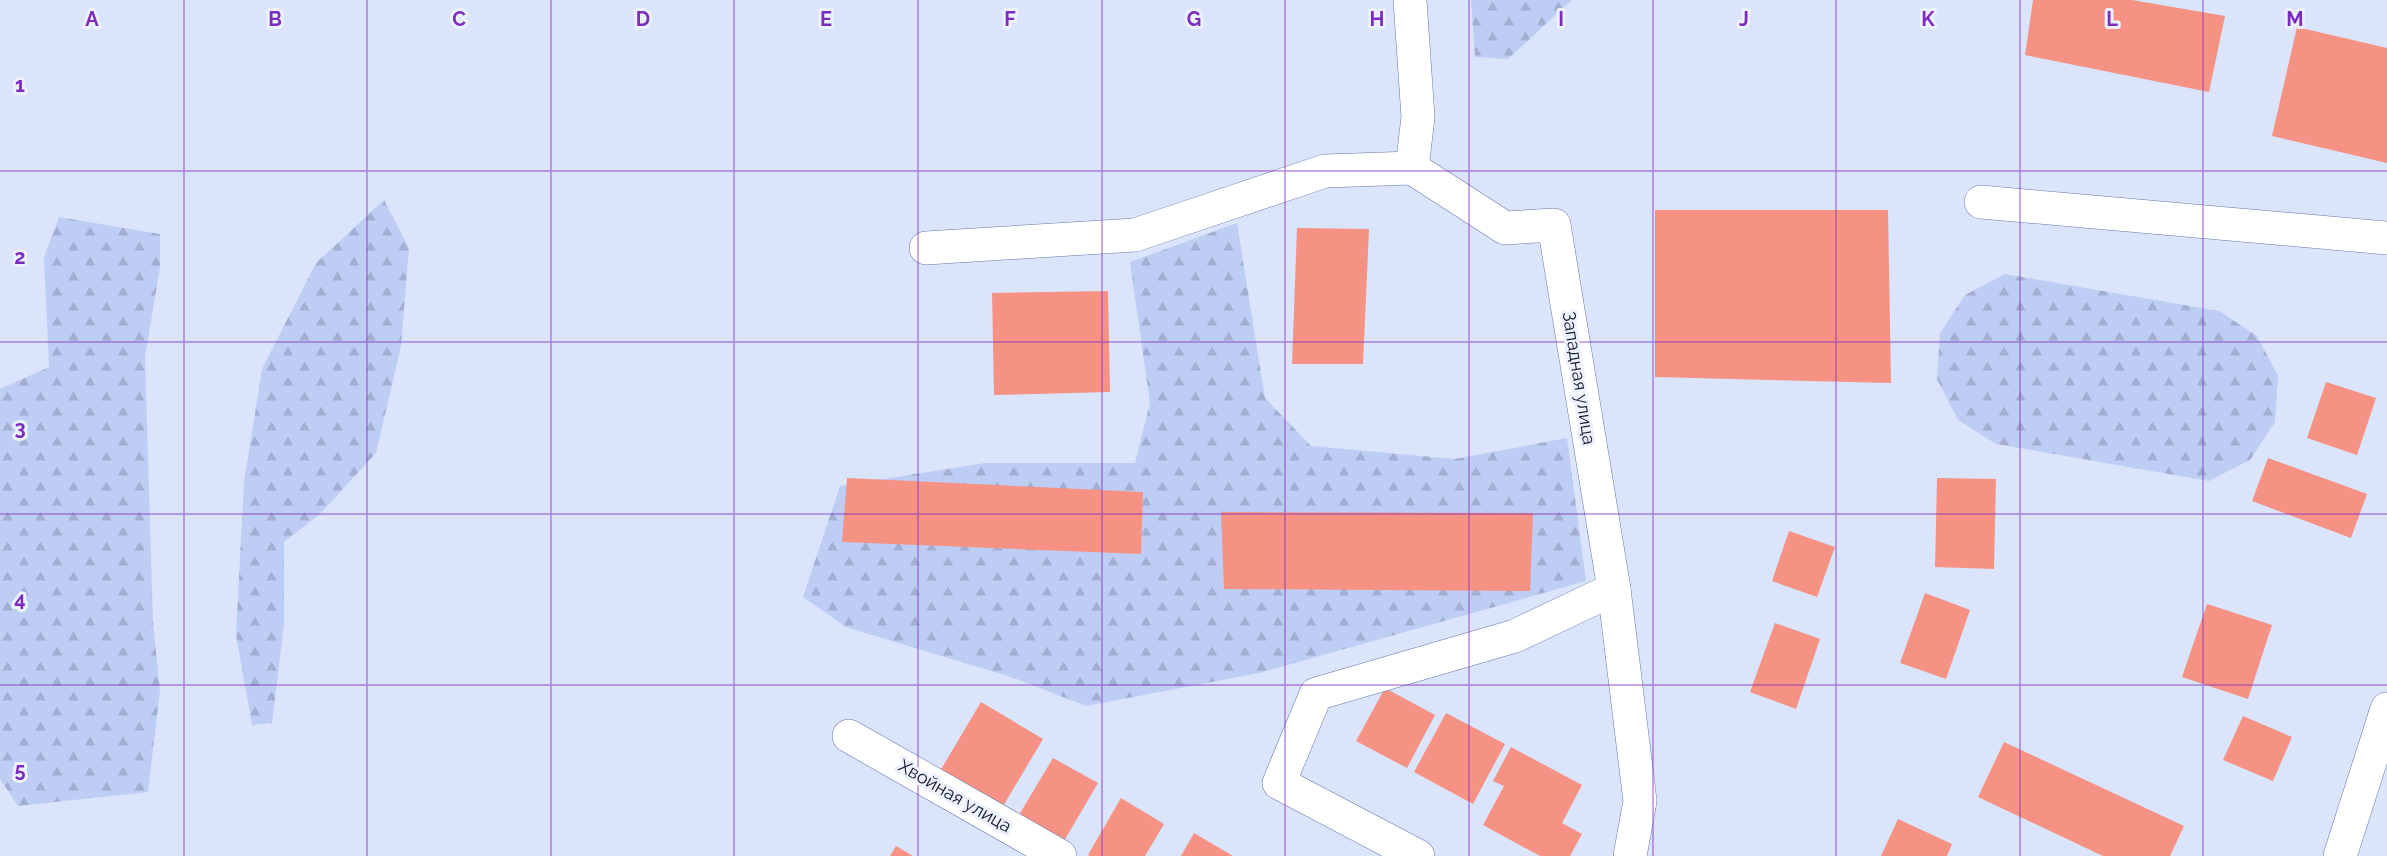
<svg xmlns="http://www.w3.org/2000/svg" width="2387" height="856" font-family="Raleway,sans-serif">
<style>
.forest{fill:url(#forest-firs)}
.building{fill:#f69284}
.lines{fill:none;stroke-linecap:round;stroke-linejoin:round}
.minor-casing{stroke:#6678ad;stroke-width:34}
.minor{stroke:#fff;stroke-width:33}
.grid{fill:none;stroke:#7b2cbf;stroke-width:1.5;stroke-opacity:0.55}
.labels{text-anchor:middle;stroke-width:6;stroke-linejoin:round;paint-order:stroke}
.street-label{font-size:18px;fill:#131a2f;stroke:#ecf1fd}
.grid-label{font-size:20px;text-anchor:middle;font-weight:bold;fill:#7b2cbf;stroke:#ecf1fd;stroke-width:6;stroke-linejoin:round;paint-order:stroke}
</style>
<defs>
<pattern id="forest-firs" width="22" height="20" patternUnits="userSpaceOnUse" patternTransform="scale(1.5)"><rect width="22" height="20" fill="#becdf4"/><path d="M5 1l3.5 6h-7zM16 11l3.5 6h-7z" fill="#a2afd2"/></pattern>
</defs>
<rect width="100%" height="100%" fill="#dae4fb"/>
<!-- forest -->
<g class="forest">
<path d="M1471,0H1572L1508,59L1475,57Z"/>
<path d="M384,200L409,248L401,346L376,453L320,514L284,542V624L272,723L252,725L236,635L244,482L262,369L316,263Z"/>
<path d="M59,217L160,234V267L145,357L153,622L160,691L148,792L18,806L0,779V389L49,367L44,257Z"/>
<path d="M1237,223L1265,398L1311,446L1455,459L1567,438L1586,581L1259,673L1086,706L1014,678L846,627L803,597L840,486L985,463H1135L1150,403L1130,262Z"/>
<path d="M2005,274L2219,311L2257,336L2278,376L2275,422L2250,460L2209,481L1996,444L1958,420L1937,379L1940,333L1965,295Z"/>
</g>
<!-- building -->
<g class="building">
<path d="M2033,0H2132L2225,16L2209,92L2025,55Z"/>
<path d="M2297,27L2387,48V163L2272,136Z"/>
<path d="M1655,210H1888L1891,383L1655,377Z"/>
<path d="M1297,228L1369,229L1363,364H1292Z"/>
<path d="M1108,291L1110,392L994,395L992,293Z"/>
<path d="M2326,382L2376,398L2357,455L2307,438Z"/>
<path d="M2268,458L2367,494L2351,538L2252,501Z"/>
<path d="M847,478L1143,492L1141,554L842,542Z"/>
<path d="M1937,478L1996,479L1994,569L1935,567Z"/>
<path d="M1221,512L1533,513L1530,591L1224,589Z"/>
<path d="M1789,531L1835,547L1817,597L1772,581Z"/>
<path d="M1925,593L1970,610L1946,679L1900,663Z"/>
<path d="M2207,604L2272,625L2248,699L2182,677Z"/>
<path d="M1775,623L1820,639L1796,709L1750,692Z"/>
<path d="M1385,688L1435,715L1407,768L1356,741Z"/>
<path d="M981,702L1043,739L1002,808L940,771Z"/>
<path d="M1446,713L1505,744L1473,804L1414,772Z"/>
<path d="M2243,716L2292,737L2273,781L2223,760Z"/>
<path d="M2004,742L2184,826L2170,856H2103L1978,797Z"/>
<path d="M1511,747L1582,785L1562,823L1582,834L1570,856H1540L1483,825L1504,786L1493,781Z"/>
<path d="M1053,758L1098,783L1064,841L1019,815Z"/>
<path d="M1121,798L1164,824L1145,856H1090L1088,855Z"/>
<path d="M1898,819L1952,844L1947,856H1881Z"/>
<path d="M1194,833L1233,856H1181Z"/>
<path d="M896,846L913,856H890Z"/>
</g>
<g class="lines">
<!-- minor casing -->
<g class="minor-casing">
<g id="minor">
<path d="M1410,0L1418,117L1412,168L1505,228L1554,225L1614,589L1640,801L1630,856"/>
<path d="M1981,202L2387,238"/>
<path d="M926,248L1135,235L1325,171L1412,168"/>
<path d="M849,736L1060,856"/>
<path d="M1418,856L1279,783L1316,694L1515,636L1614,589"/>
<path d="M2340,856L2387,709"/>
</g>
</g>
<!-- minor -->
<use href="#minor" class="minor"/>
</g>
<!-- grid -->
<path class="grid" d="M184,0V856M367,0V856M551,0V856M734,0V856M918,0V856M1102,0V856M1285,0V856M1469,0V856M1653,0V856M1836,0V856M2020,0V856M2203,0V856M0,171H2387M0,342H2387M0,514H2387M0,685H2387"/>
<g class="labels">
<!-- street labels -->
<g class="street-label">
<text transform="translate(1579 378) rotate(81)" y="6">Западная улица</text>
<text transform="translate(955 796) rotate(30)" y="6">Хвойная улица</text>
</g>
</g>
<g class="grid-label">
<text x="92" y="26">A</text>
<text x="275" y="26">B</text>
<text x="459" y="26">C</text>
<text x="643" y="26">D</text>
<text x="826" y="26">E</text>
<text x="1010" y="26">F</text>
<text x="1194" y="26">G</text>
<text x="1377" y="26">H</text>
<text x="1561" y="26">I</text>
<text x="1744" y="26">J</text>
<text x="1928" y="26">K</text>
<text x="2112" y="26">L</text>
<text x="2295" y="26">M</text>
<text x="20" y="92">1</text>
<text x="20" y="264">2</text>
<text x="20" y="435">3</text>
<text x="20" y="606">4</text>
<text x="20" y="777">5</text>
</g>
</svg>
